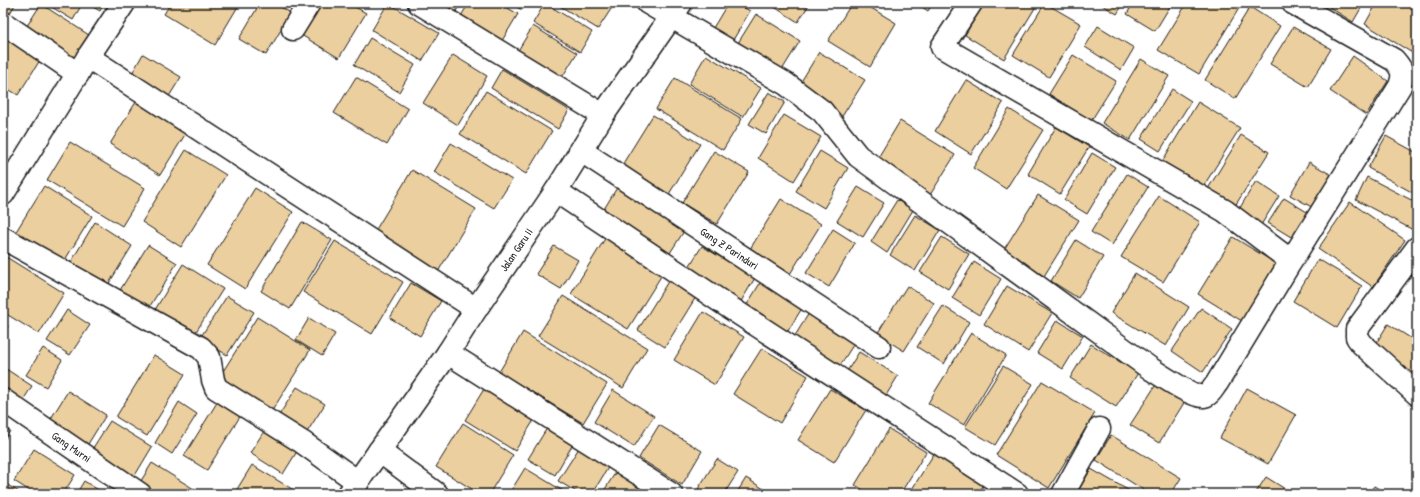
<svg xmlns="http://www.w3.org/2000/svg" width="1420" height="497" font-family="'Patrick Hand',sans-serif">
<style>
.building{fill:#eccf9f;stroke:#1c1c1c}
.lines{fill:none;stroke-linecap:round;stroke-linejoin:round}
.street-casing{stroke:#1c1c1c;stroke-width:25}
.street{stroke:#fff;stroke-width:22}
.labels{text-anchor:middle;stroke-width:3.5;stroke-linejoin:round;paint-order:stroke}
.street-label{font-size:11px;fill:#1c1c1c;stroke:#fff}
</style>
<rect width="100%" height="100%" fill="#fff"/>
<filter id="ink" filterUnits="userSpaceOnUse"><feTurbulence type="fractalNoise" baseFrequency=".025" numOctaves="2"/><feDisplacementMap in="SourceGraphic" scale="8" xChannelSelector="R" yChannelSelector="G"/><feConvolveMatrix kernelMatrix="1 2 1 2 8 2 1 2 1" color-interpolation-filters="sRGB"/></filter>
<g filter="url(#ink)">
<!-- building -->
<g class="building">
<path d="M3,3H16L7,18L3,16Z"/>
<path d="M45,3H80L82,4L73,20Z"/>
<path d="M86,3H104L100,11Z"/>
<path d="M171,3H240L215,45L164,14Z"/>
<path d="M260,3H274L291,13L266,55L239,39Z"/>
<path d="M310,3H348L366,13L339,58L293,30Z"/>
<path d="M388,3L439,33L422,61L372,30Z"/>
<path d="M434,3H461L450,21Z"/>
<path d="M469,3H499L518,14L497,49L456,24Z"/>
<path d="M510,3H526L522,10Z"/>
<path d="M545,3L592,32L580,52L533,23Z"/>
<path d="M555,3H615L598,29Z"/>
<path d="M728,3H736L750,11L733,40L713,28Z"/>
<path d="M768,3H810L798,22Z"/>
<path d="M852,3H863L896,23L870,67L828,41Z"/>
<path d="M916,3H933L928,11Z"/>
<path d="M984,3H1038L1004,59L965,35Z"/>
<path d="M1045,3L1081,24L1049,77L1013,55Z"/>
<path d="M1099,3H1124L1117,14Z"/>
<path d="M1133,3H1172L1155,31L1127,14Z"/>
<path d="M1187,3H1238L1241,5L1199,74L1158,50Z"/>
<path d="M1331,3H1364L1353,22L1329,7Z"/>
<path d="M1377,3H1417V49L1414,54L1365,24Z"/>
<path d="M41,4L92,37L74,65L23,32Z"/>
<path d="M1250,7L1280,26L1235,99L1205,80Z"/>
<path d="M756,14L800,41L782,70L738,43Z"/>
<path d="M533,26L577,53L558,84L514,57Z"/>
<path d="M1098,26L1134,48L1121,70L1085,47Z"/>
<path d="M1293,27L1331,49L1308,87L1270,64Z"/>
<path d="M3,33L42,57L18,95L3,86Z"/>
<path d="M370,38L415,65L399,92L354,65Z"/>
<path d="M819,52L865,80L841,118L796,90Z"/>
<path d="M143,54L181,77L168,98L131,75Z"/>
<path d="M453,55L487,76L458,125L423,103Z"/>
<path d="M706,55L761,88L743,117L689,84Z"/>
<path d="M1073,55L1116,81L1091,121L1049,94Z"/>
<path d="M1353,56L1388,81L1366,115L1330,91Z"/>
<path d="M1141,59L1169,76L1130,140L1102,123Z"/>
<path d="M502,69L569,110L558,129L491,88Z"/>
<path d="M356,77L408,109L387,145L334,113Z"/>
<path d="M675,78L742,119L723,150L656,109Z"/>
<path d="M966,80L1003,103L971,154L935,131Z"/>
<path d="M1172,89L1191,101L1160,151L1141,139Z"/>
<path d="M486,91L552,131L526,174L460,134Z"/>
<path d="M769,92L785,102L766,134L749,124Z"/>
<path d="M136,102L186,133L160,175L110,144Z"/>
<path d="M1198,102L1240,128L1201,190L1160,165Z"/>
<path d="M1009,109L1043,130L1006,189L973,168Z"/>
<path d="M653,115L700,144L669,194L622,165Z"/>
<path d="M784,115L821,137L794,181L758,158Z"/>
<path d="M900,121L955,155L930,195L876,161Z"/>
<path d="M1056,127L1089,147L1060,194L1028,174Z"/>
<path d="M1241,135L1269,152L1233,209L1206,192Z"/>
<path d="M1386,136L1417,153V195L1368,168Z"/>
<path d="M70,142L145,188L122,226L47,180Z"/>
<path d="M451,143L512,180L494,208L434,172Z"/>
<path d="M186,150L226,175L181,247L142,222Z"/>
<path d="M714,151L749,172L717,224L682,203Z"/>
<path d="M820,151L848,168L824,208L796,191Z"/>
<path d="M1092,153L1115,167L1087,214L1064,200Z"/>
<path d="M1309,162L1337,178L1319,211L1290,195Z"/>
<path d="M412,170L476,209L436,275L372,236Z"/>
<path d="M1127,174L1148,187L1112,245L1091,232Z"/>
<path d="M1367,177L1417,203V232L1356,200Z"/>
<path d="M1256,181L1279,196L1261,225L1238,211Z"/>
<path d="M44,186L92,216L60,268L12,238Z"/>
<path d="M618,186L686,228L668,256L601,214Z"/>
<path d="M858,187L884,203L863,237L837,221Z"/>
<path d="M255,188L293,212L245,289L207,265Z"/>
<path d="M1038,195L1079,220L1044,276L1003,251Z"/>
<path d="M1159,196L1200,222L1163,282L1121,257Z"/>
<path d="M1284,198L1312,215L1296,240L1268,223Z"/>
<path d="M781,199L821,224L790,274L750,249Z"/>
<path d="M897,200L913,210L887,253L871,242Z"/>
<path d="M1350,202L1405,240L1373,287L1318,249Z"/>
<path d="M915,215L940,230L915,271L890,255Z"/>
<path d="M95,222L132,246L108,285L71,262Z"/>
<path d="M302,222L332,240L290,309L261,291Z"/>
<path d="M833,229L855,243L829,287L806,273Z"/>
<path d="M606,237L663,273L628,329L571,294Z"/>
<path d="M942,237L969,254L948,289L920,272Z"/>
<path d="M1233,237L1285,269L1250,326L1198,294Z"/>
<path d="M1076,240L1103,257L1078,298L1051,281Z"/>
<path d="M335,241L403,282L372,334L303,292Z"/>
<path d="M148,245L177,263L145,314L117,295Z"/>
<path d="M554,246L578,260L561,289L536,274Z"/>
<path d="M702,246L755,278L740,303L687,270Z"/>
<path d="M3,255L64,293L39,334L3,312Z"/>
<path d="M1318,259L1362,286L1337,328L1293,301Z"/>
<path d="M974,262L1001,279L979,315L952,298Z"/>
<path d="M183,264L223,289L192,338L153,313Z"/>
<path d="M1135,273L1189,307L1166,346L1111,313Z"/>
<path d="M672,275L699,292L665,347L638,330Z"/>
<path d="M762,280L804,305L786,334L745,308Z"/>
<path d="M411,283L441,301L420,336L390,318Z"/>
<path d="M907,286L934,303L904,351L877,334Z"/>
<path d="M1007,286L1052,313L1028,352L984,324Z"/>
<path d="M227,296L254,312L227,355L200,338Z"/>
<path d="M563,296L647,348L623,388L538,336Z"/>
<path d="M943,306L969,322L944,364L917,347Z"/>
<path d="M1201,308L1232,329L1203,372L1172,351Z"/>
<path d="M67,310L90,325L70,355L47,341Z"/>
<path d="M703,312L744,337L715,385L674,360Z"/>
<path d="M809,313L855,342L839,367L793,339Z"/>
<path d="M257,317L310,350L270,414L217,381Z"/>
<path d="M309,318L335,334L322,356L296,340Z"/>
<path d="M1057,320L1083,336L1063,369L1037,353Z"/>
<path d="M3,323L8,326L3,334Z"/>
<path d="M1388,324L1417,342V377L1372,350Z"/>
<path d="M523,332L607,384L583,423L499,372Z"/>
<path d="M971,333L1006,355L964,425L928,403Z"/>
<path d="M1091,344L1138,373L1116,407L1070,378Z"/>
<path d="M43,348L62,360L46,387L26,375Z"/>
<path d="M762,348L808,376L780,423L733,394Z"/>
<path d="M859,352L898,376L885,397L846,373Z"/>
<path d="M154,355L185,374L147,436L116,417Z"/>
<path d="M1003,366L1033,384L995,445L965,427Z"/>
<path d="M3,367L32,386L19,407L3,397Z"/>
<path d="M1159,380L1187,398L1159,443L1130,425Z"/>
<path d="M1042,381L1095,413L1049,488L996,455Z"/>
<path d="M297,387L325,404L302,440L274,423Z"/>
<path d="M1247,388L1296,415L1268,464L1220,438Z"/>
<path d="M484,389L534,420L515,451L465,420Z"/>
<path d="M830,389L866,410L834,462L798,440Z"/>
<path d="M613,390L654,416L634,447L594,422Z"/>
<path d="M68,391L106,415L88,444L50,420Z"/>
<path d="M221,396L244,410L207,470L184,456Z"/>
<path d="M179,402L197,414L172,454L155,443Z"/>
<path d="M110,421L152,447L134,477L91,451Z"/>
<path d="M463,423L513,455L489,494H480L436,467Z"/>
<path d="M268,425L301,445L283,474L250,453Z"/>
<path d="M659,425L702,451L682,485L639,458Z"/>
<path d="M3,427L10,431L3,442Z"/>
<path d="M547,428L573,444L555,475L528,459Z"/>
<path d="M889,429L926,452L900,494H870L855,485Z"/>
<path d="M1111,435L1181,478L1171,494H1150L1096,460Z"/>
<path d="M579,448L609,466L592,494H580L558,481Z"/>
<path d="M34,449L75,475L63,494H35L14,481Z"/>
<path d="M935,452L985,483L978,494H909Z"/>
<path d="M717,459L738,472L724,494H705L698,489Z"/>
<path d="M152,463L202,494H156L139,484Z"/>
<path d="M252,465L297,492L296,494H234Z"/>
<path d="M525,468L568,494H509Z"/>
<path d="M1091,469L1135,494H1079L1077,493Z"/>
<path d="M617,470L656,494H602Z"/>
<path d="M1266,477L1293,494H1255Z"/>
<path d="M746,478L772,494H736Z"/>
<path d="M84,481L105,494H76Z"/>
<path d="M3,482L22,494H3Z"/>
<path d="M1374,486L1388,494H1368Z"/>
<path d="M1186,490L1192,494H1183Z"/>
</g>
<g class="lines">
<!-- street casing -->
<g class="street-casing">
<g id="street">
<path d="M419,3L603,115"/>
<path d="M648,3L786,84L822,111L858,156L1151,369C1161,375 1194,398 1204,396C1210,395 1213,388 1217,383L1291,261L1400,86C1404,74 1403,70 1394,60L1293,3"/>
<path d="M971,3L942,47L1225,211L1291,261"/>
<path d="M3,23L78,74"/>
<path d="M293,29L309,3"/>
<path d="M88,57L476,309"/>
<path id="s1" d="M580,150L879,347"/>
<path d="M556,191L732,309L1017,494"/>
<path d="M3,194L88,57L124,3"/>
<path d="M3,238L201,348L209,357L213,380L216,388L302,442L358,482"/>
<path d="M1417,248L1357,329V337L1362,344L1417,394"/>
<path d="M448,353L671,494"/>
<path id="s2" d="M3,400L140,494"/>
<path d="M379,451L437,494"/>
<path id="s3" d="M349,494L448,353L476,309L556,191L603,115L681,3"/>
<path d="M1063,494L1099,429"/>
</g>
</g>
<!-- street -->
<use href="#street" class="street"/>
</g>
</g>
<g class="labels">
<!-- street labels -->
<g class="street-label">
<text dy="4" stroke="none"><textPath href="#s1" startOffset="179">Gang Z Parinduri</textPath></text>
<text dy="4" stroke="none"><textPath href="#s3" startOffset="296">Jalan Garu II</textPath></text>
<text dy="4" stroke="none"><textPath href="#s2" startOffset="83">Gang Murni</textPath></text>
</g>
</g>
<!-- margin -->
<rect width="1420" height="497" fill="none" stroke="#fff" stroke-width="16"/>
<rect x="8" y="8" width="1404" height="481" fill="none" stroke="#1c1c1c" stroke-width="1.5" filter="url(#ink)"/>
</svg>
